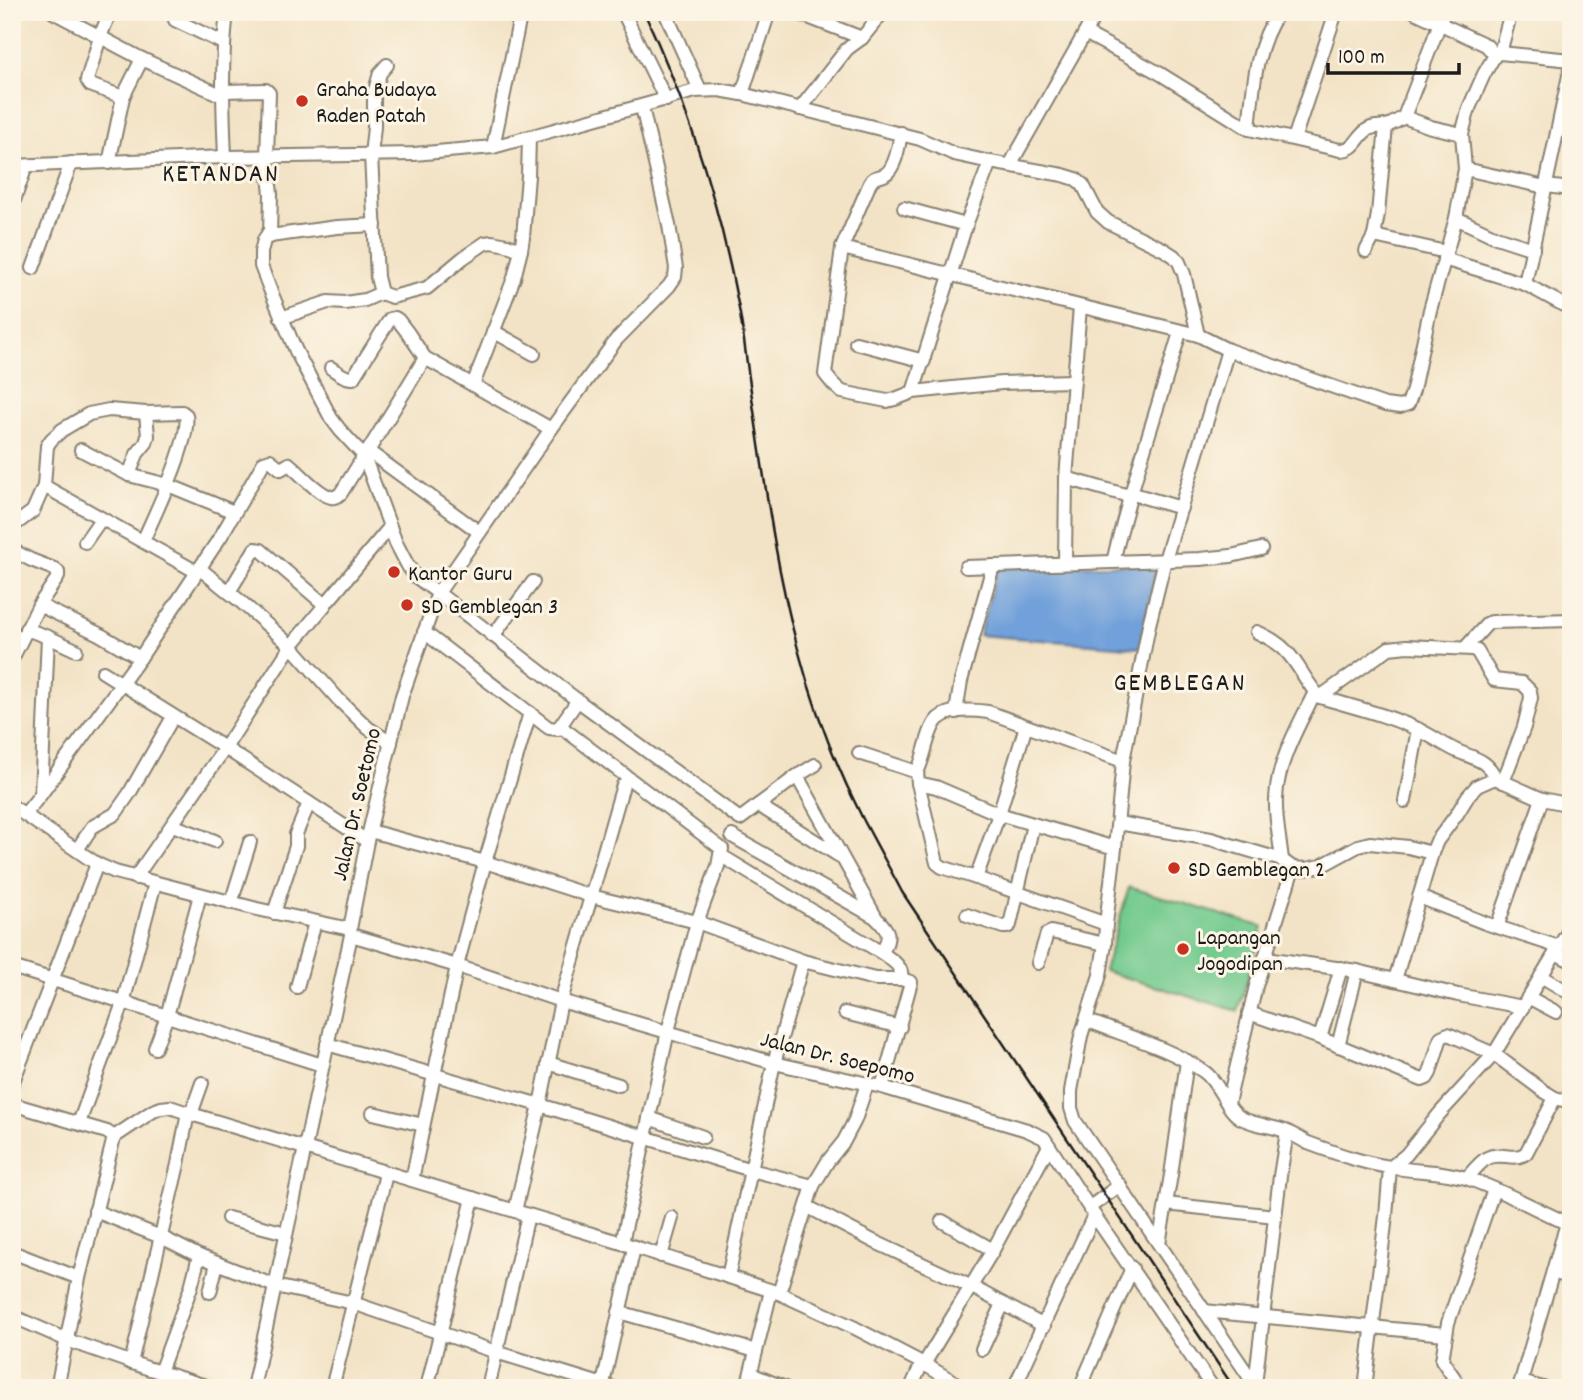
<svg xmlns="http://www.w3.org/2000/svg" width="1583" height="1400" font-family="Dekko,sans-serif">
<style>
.green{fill:#73ca8f;stroke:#487356;stroke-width:2}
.water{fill:#71a0da;stroke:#465e7b;stroke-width:2}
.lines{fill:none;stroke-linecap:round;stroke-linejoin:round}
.minor-casing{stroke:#888071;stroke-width:16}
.minor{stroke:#fff;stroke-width:12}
.rail{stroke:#1c1c1c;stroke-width:2.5}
.poi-dot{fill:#c8321e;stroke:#fcf5e5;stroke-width:2.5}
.labels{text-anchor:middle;stroke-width:6;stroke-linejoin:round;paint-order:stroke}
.poi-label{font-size:23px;fill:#1c1c1c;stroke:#fcf5e5;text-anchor:start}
.street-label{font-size:23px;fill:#1c1c1c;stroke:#fcf5e5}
.quarter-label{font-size:26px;letter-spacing:2px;fill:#1c1c1c;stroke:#fcf5e5}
</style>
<rect width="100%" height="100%" fill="#fcf5e5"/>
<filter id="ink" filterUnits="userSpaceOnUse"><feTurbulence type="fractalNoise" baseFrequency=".0143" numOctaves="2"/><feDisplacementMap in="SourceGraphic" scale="14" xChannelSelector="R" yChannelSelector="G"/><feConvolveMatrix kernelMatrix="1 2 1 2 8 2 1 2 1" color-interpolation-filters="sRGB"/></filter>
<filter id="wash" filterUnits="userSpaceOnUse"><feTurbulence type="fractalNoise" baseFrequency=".00686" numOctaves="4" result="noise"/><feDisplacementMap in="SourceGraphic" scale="28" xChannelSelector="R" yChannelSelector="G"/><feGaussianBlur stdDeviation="1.57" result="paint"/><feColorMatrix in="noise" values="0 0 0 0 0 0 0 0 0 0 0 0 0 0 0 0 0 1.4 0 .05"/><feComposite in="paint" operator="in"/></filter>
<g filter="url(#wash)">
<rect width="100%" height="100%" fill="#f3e3c6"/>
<!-- green -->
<path class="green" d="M1129,887L1263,927L1238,1011L1104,971Z"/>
<!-- water -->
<path class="water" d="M1157,564L1140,648L979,635L998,567Z"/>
</g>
<g filter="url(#ink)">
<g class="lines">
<!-- minor casing -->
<g class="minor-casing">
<g id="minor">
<path d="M53,12L142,59L223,96"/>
<path d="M110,12L100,37L87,80L90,85L123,97"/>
<path d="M623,12L666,100"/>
<path d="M665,12L700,90"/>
<path d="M795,12L862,38"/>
<path d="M1415,12L1486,45L1495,55"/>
<path d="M175,20L223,43"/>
<path d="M1085,33L1096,12"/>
<path d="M1500,53L1511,12"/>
<path d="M387,65L380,73L374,94V127L371,155L377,277L381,293L392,297L427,288L463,258L485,243L492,242L507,245L521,250"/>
<path d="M223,91L266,90L269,93L267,158L271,194L270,237"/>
<path d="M742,94L769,12"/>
<path d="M642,107L669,225L676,268L675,277L669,286L616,340L551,429L438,593L581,703L740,819L797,776L815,765"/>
<path d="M800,109L847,49L862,38L883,12"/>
<path d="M1404,117L1444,12"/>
<path d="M1386,126L1378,214L1374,236L1446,252"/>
<path d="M1249,129C1253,90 1255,45 1279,12"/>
<path d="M901,133C899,144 896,169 884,175C877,178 874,176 870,183L842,248L825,374L833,384L842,392L887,401L895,399L913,392L966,225L990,162"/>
<path d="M1294,139L1336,12"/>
<path d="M493,147L521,12"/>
<path d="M225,157C223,109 221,61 227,12"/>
<path d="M109,163L123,97L142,59"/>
<path d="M1010,165L1085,33L1159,73L1249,129L1340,150C1356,150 1356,138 1367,130C1373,125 1381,128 1389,125C1394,123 1399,120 1404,117L1431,127L1462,134"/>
<path d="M12,166L225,157L414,154L493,147L695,91L719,90L742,94L920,139L954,154L990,162L1063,175L1076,179L1083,185L1097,212L1108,222L1163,249L1174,256L1179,262L1184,274L1198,335L1228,350L1385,405L1400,407L1408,404L1413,390L1430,310L1456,218L1465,169L1462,134L1469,108L1484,74L1495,55L1500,53L1571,60"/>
<path d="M1465,169L1545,187"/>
<path d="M1546,186L1571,189"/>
<path d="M12,206L26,166"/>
<path d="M904,208L966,225"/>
<path d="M1456,218L1496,237L1533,249"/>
<path d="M270,236L337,227L375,225"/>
<path d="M842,248L1198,335"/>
<path d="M1366,251L1374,236"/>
<path d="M1444,259L1525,284L1571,66"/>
<path d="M33,268L71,163"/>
<path d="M1525,284L1571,309"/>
<path d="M281,318L328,302L345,303L365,300L381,293"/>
<path d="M493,331L534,354"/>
<path d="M856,343L924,361"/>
<path d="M331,368C337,372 346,379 353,378L390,319L395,318L398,320L408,333L425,358L551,429"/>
<path d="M473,385L514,278L521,250L523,237L528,176L529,138"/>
<path d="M913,392L1002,383L1073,381"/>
<path d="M81,450L129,475L168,485L234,512"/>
<path d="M368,451L479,532"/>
<path d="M129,475L137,454L146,443L148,436L146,413"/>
<path d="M1066,478L1129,496"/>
<path d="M44,486L197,572"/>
<path d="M1130,493L1181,508"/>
<path d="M12,527L33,511L44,486L47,446L51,440L62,430L89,414L109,410L146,413L182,412L186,415C191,440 154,516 143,541"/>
<path d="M85,542L101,519"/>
<path d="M12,550L31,560L54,569L58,572V577L39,605L12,659"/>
<path d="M1113,562C1131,484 1158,409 1180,332"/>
<path d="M1065,563L1066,478L1080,307"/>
<path d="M966,567L1200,559L1231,556L1261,549"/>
<path d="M199,568L240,601L291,646L339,700L368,728L391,743"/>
<path d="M329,600L390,527"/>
<path d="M39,605L99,634L140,658"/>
<path d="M26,629L48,637L41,794"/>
<path d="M424,632L549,728L558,729L578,700"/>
<path d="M1257,632C1267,637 1278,642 1286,651C1300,665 1306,684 1320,697C1353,707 1388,715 1419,730C1432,736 1444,745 1457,751C1473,758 1488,760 1495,778"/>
<path d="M493,636L533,582"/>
<path d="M48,637L76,650"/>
<path d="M1466,647L1488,623L1492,622L1571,620"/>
<path d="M103,672L225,748L367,841"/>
<path d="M1320,697L1389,648L1407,646L1472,649L1477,651L1494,680L1522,683L1530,691L1531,698L1524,727L1503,782"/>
<path d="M956,712L961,681L993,566"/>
<path d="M560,726L722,849L720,855L882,953C891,960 904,966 901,979L911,982L882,1087"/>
<path d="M859,753L917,772L918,783L936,787L999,814L1115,848L1106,924L1105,944L1100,975L1081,1036L1071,1091V1108L1075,1121L1257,1388"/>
<path d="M917,772C925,758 927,730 938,719C950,708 973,710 988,712L1123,761"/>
<path d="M797,776L876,918C890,932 891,935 882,953"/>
<path d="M918,783L937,863L942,867L976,878L1106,924"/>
<path d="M1405,801L1418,729"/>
<path d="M758,805L841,857"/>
<path d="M12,806L97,864L115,872L257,909L350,929"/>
<path d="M25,814L41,794L140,658L221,536L264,462L270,460L281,469L289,464C300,473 318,494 331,497C337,498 337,496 341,493L364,456L368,451L425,358"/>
<path d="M1118,823L1211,839L1282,860L1293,868L1306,869L1321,866L1358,846L1370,843L1408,847L1432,853L1437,841L1457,814L1468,796L1477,786L1495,778L1542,799L1571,805"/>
<path d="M172,825L215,841"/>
<path d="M370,831L485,862L591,896L697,922L803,961L875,979H901"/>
<path d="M732,836L875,917"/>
<path d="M1115,848L1123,761L1149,625L1165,560L1228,350"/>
<path d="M77,850L92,827L115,814L129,794L173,717"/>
<path d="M1282,860C1280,840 1275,819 1276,799C1277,762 1299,725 1315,692"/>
<path d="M135,878L225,748L291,646L325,605L261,550L255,549L229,592"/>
<path d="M976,878L999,814L1026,726"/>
<path d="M1419,897L1485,923L1559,947"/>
<path d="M231,903L250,842"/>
<path d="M274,913L296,846V834L309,803"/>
<path d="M967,915L1003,927H1007L1010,925L1033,824"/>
<path d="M1497,927L1542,799"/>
<path d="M351,935L457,966L561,1001L774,1063L882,1087L1027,1130L1044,1138L1094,1215L1014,1388"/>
<path d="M1555,953L1571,961"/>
<path d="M1266,958L1357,971L1458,995L1523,1007"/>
<path d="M1038,963L1047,934L1051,932L1105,944"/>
<path d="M12,967L322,1065"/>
<path d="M1541,976L1571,994"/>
<path d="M1395,980L1432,853"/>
<path d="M297,987L315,922"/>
<path d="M1528,997L1556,1012"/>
<path d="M845,1013L900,1027"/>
<path d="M1249,1013L1320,1038L1422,1080L1427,1078L1430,1073L1441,1037L1448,1034L1494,1054L1542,1090L1555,1098L1571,1102"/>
<path d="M1086,1020C1125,1036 1168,1047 1203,1071C1220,1082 1226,1112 1243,1119C1256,1125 1271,1126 1285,1131C1293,1134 1300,1139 1308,1143C1335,1153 1362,1163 1390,1167C1416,1172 1443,1170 1469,1179C1504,1191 1537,1210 1571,1225"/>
<path d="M1320,1038L1341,968"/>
<path d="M327,1044L540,1105L751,1170L813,1186"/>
<path d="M1338,1046L1357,971"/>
<path d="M155,1048L167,1016L200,895"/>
<path d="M548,1063L619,1085"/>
<path d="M12,1084L97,864"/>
<path d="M1228,1103L1256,986L1293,868"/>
<path d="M12,1104L107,1132L114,1137L79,1278L57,1388"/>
<path d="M373,1113L423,1125"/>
<path d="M191,1114L202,1083"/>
<path d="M649,1118L703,1137"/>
<path d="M79,1123L123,1003L155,883"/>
<path d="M114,1137L153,1111L161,1108L170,1107L191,1114L622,1243L779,1293L855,1328L924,1364L964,1388"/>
<path d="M1467,1178C1473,1171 1480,1162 1487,1158C1500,1151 1514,1162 1526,1153L1555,1098"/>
<path d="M412,1180L457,966L485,862L530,713"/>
<path d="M1166,1204L1275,1216"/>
<path d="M808,1207L873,1241L972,1287L1044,1326"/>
<path d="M1090,1207L1120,1185"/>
<path d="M95,1211L161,1237L199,1256L275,1286L353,1303L496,1352L613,1388"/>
<path d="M515,1211L540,1105L561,1001L623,785"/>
<path d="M1094,1215L1213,1388"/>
<path d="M228,1218L286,1233"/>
<path d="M942,1221L993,1250"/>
<path d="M622,1243L668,1031L697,922L718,866L720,855"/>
<path d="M1159,1244L1171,1175L1187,1061"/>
<path d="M12,1252L79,1278"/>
<path d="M661,1256L672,1218"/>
<path d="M1553,1272L1571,1278"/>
<path d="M728,1277L774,1063L803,961"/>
<path d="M210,1292L217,1263"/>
<path d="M779,1293L813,1186L828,1161L844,1141L855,1120L867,1084"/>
<path d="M1204,1311L1445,1334"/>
<path d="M619,1312L756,1351"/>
<path d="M12,1316L67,1340L147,1368L212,1388"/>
<path d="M982,1349L1003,1304"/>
<path d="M131,1363L178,1164L188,1113"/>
<path d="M924,1364L993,1250L1049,1146"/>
<path d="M160,1372L191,1287L199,1256"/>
<path d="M751,1374L785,1388"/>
<path d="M1521,1382L1543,1388"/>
<path d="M1255,1384L1280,1176L1287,1132"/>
<path d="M253,1388L351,935L350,929L367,841L402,696L438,593L415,576L408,566L396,543L364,456L340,430L331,418L296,351L269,287L261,266V252L264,240L269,232"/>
<path d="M332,1388L386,1174"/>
<path d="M427,1388L473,1198"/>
<path d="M488,1388L528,1215"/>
<path d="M602,1388L634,1248"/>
<path d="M747,1388L771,1291"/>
<path d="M911,1388L922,1363"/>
<path d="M1080,1388L1132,1268"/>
<path d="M1365,1388L1386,1216L1390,1168L1406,1155L1440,1113L1494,1054L1571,927"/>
<path d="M1461,1388L1442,1360L1448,1323L1494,1189"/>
<path d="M1519,1388L1567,1223"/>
</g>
</g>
<!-- minor -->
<use href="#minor" class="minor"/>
<!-- rail -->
<path class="rail" d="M644,12C687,104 718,200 737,299C743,325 745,351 749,378C763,468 774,560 798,649C813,706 835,764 862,817C875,842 889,867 902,892L1234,1388"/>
</g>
</g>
<!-- markers -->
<g class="poi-dot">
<circle cx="302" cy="101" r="7"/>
<circle cx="394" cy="572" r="7"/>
<circle cx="407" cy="605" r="7"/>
<circle cx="1174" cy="868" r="7"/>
<circle cx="1183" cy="949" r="7"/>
</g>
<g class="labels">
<!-- poi labels -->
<g class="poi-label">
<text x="316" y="96">Graha Budaya<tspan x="316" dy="26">Raden Patah</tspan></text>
<text x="408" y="580">Kantor Guru</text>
<text x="421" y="613">SD Gemblegan 3</text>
<text x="1188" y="876">SD Gemblegan 2</text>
<text x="1197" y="944">Lapangan<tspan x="1197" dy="26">Jogodipan</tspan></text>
</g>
<!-- street labels -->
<g class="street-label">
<text transform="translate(355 804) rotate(-77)" y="8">Jalan Dr. Soetomo</text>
<text transform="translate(838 1056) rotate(14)" y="8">Jalan Dr. Soepomo</text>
</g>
<!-- quarter labels -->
<g class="quarter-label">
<text x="221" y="181">KETANDAN</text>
<text x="1180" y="690">GEMBLEGAN</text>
</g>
</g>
<!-- margin -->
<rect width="1583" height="1400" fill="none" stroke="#fcf5e5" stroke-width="42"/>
<!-- scale -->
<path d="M1328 63v10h131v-10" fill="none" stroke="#1c1c1c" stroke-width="3.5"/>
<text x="1338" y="63" font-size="21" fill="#1c1c1c" stroke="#fcf5e5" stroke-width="5" paint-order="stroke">100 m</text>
</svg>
